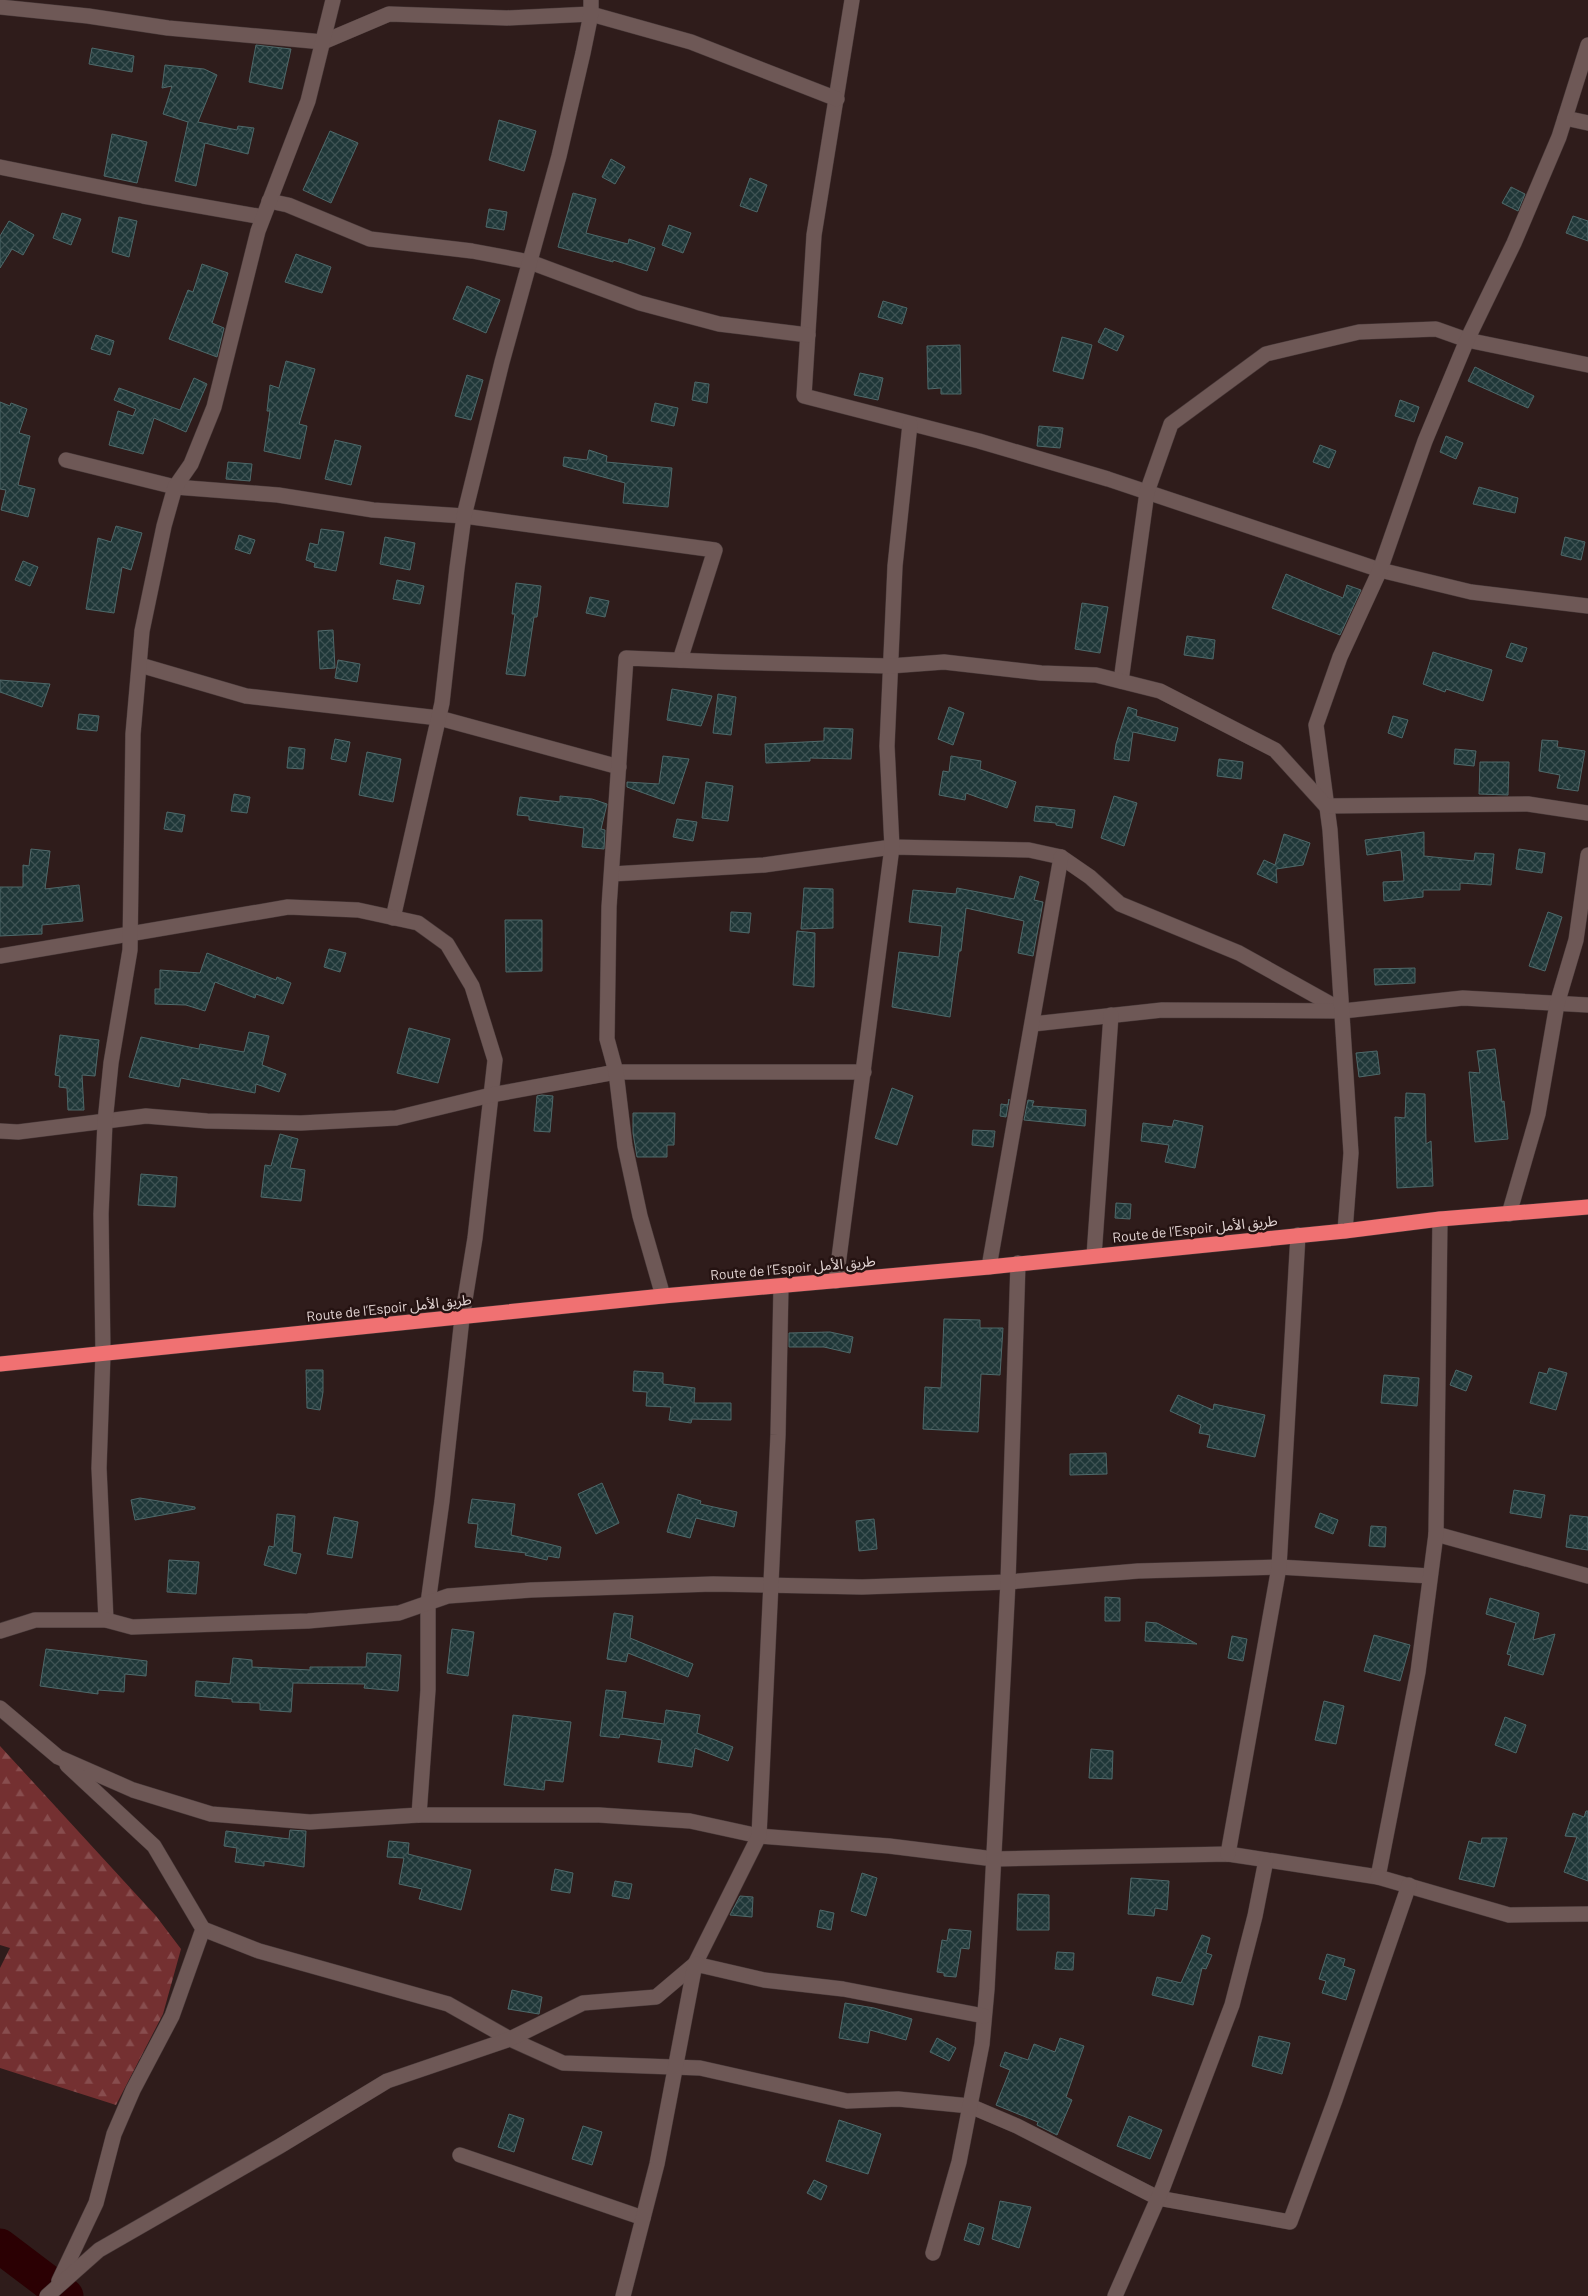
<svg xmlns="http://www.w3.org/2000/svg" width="1588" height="2296" font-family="Barlow,'Noto Sans Arabic',sans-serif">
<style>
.forest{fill:url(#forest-firs)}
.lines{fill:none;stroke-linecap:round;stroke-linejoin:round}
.river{stroke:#2b0003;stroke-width:35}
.building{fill:url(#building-cross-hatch);stroke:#4e6869}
.street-casing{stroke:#473838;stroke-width:16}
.highway-casing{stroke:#473838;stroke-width:16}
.street{stroke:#6e5856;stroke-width:15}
.highway{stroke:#f07172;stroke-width:15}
.labels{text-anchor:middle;stroke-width:5;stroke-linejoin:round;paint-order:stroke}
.street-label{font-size:14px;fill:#e4d6d5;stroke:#251312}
</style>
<defs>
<pattern id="forest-firs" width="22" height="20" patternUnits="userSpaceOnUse" patternTransform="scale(1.25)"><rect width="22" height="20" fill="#743031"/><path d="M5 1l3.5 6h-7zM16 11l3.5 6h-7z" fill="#884d4e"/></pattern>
<pattern id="building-cross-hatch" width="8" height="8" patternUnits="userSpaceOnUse" patternTransform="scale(1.25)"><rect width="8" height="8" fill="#1f3738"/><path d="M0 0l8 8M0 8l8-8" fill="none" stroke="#3f5354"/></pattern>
</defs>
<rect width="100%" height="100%" fill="#2f1c1b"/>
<!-- forest -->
<path class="forest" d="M0,1746L156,1916L181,1949L163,2014L116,2105L0,2068V1968L10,1948L0,1945Z"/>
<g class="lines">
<!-- river -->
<path class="river" d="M0,2246L66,2296"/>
</g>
<!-- building -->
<g class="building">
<path d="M256,45L291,49L282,89L249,82Z"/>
<path d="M92,48L134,56L132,72L89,64Z"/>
<path d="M165,65L204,69L217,75L198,122L237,130L238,126L254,128L248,154L205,143L196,186L175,181L188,122L163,114L172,86L162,88Z"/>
<path d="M499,120L536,131L524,171L489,160Z"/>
<path d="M330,131L358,143L331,203L303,190Z"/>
<path d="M112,134L147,142L137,183L104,176Z"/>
<path d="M611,159L625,167L615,184L602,177Z"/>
<path d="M750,178L767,185L757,212L740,206Z"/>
<path d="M1511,187L1525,194L1518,211L1502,203Z"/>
<path d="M573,193L596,199L586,233L628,244L629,239L655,248L647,271L613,260V262L558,247Z"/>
<path d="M489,209L507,212L504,230L486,227Z"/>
<path d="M62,213L81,219L71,245L53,238Z"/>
<path d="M1573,216L1588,221V241L1566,233Z"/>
<path d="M119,217L137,221L129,257L112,252Z"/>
<path d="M9,221L34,235L23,255L12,249L0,268V236Z"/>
<path d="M669,225L691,233L683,253L662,245Z"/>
<path d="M296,254L331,267L322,293L285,282Z"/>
<path d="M202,264L228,273L212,323L224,328L217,357L169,339L188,290L193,292Z"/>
<path d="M467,286L500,300L486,333L453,319Z"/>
<path d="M883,301L907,308L902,324L878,317Z"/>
<path d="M1105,328L1124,336L1117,351L1098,342Z"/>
<path d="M96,335L114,341L110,355L91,349Z"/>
<path d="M1062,337L1092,345L1083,379L1053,371Z"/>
<path d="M960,345L961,394H941V388L928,389L927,346Z"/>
<path d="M286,361L315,369L299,424L307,426L300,459L264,451L270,411H267L270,385L279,388Z"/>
<path d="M1475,367L1534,396L1528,408L1468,381Z"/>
<path d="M860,373L883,378L878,400L854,395Z"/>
<path d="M467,375L483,380L471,420L455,416Z"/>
<path d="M194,378L207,384L186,432L154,418L143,454L109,445L118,411L133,416L136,409L114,400L119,388L180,410Z"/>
<path d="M695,382L709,384L707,403L692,400Z"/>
<path d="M1400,400L1419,407L1414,422L1395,416Z"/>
<path d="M0,402L10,406L11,403L27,409L19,433L30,436L18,485L35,489L28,517L1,510L6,490L0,489Z"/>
<path d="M655,403L678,408L674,426L651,421Z"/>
<path d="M1039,426L1063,428L1060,448L1037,446Z"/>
<path d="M1446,436L1463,443L1456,459L1440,452Z"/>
<path d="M335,440L361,446L351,485L325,479Z"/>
<path d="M1320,445L1336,451L1329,468L1313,462Z"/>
<path d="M589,450L607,456L606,462L672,468L668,507L623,503L625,483L563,466L564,457L587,460Z"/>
<path d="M228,462L252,464L250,481L226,479Z"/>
<path d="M1479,487L1518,498L1515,513L1473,504Z"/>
<path d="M116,526L142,533L131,570L122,567L114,613L86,609L98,538L111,542Z"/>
<path d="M321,529L344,532L336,571L314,567L315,563L306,560L310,543L318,545Z"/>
<path d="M239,535L255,540L250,554L235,549Z"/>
<path d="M385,537L415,543L410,570L380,564Z"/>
<path d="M1565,537L1585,542L1581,560L1561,555Z"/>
<path d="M23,561L38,567L30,586L15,580Z"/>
<path d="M1286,574L1343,598L1347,585L1361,590L1340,635L1272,608Z"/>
<path d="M397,580L424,586L420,604L393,599Z"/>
<path d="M516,583L541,586L537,617H534L525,676L506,674L515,614H512Z"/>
<path d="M590,597L609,601L605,617L586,613Z"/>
<path d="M1082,603L1108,607L1100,653L1075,649Z"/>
<path d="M333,630L335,668L320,669L318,631Z"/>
<path d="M1187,636L1215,640L1213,659L1184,655Z"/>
<path d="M1511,643L1527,648L1522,662L1506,657Z"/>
<path d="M1433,652L1492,670L1483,701L1446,689L1445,692L1423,684Z"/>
<path d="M338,660L360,664L357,682L335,678Z"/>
<path d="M0,680L50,684L42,707L0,692Z"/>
<path d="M672,689L712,696L701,726L667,720Z"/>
<path d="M718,694L736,697L731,735L713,733Z"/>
<path d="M949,707L964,713L953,745L938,739Z"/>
<path d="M1128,707L1137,710L1136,716L1178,728L1175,741L1133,732L1129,761L1114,759L1116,744Z"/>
<path d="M79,714L99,716L97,731L77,729Z"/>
<path d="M1393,716L1408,720L1402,738L1388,733Z"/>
<path d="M824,728L853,729L851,759L810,758V761L766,763L765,744L824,741Z"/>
<path d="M335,739L350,742L346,762L331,759Z"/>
<path d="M1542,740L1558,741L1557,747L1585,751L1578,791L1557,788L1560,775L1539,771Z"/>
<path d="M289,747L305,749L303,769L287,768Z"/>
<path d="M1455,749L1476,751L1474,766L1454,764Z"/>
<path d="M367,752L401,759L393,802L359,795Z"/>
<path d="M663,756L689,759L674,804L627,787V782L659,784Z"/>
<path d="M951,756L981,761L980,769L1016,782L1007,808L966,793L965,800L939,795L943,771L949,772Z"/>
<path d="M1219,759L1243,762L1241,779L1217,776Z"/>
<path d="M1480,762H1509L1508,795L1479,794Z"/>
<path d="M706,782L733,786L728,821L702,818Z"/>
<path d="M234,794L250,797L247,813L231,811Z"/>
<path d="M560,796L592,799L607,804L601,829L605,830L604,849L582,847L584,828L529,820V816L517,815L520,797L560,802Z"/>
<path d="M1114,796L1137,803L1124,846L1101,838Z"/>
<path d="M1036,806L1075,810L1072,828L1056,825V823L1034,821Z"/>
<path d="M167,812L185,815L182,832L164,829Z"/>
<path d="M677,819L697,822L693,841L673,837Z"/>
<path d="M1424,832V856L1474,861L1475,853L1494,854L1491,885L1460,883V890H1423V897L1384,901L1383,882L1404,881L1401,850L1367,855L1365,840Z"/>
<path d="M1284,834L1310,843L1303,865L1276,869L1277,883L1257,874L1264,860L1275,865Z"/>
<path d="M31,849L50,851L45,889L79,885L83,921L42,925V934L0,936V887H23V865L29,866Z"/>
<path d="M1519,849L1545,853L1542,873L1516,869Z"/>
<path d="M1020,876L1039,882L1034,900L1043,902L1033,956L1018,953L1024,921L966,908L961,951H959L950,1017L892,1007L899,952L939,957L942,926L909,922L913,890L956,894L957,888L1014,899Z"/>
<path d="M804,888L833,889V928L801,929Z"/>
<path d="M731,912L751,913L749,933L730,931Z"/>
<path d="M1548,912L1562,917L1545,971L1529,966Z"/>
<path d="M505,920H542V971L506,972Z"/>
<path d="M797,931L815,933L814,987L793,985Z"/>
<path d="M329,949L346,953L340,972L324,967Z"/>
<path d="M207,953L276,980L277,977L291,983L283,1004L256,994L255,998L215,982L205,1011L186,1005L155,1004V989H160V970L200,973Z"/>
<path d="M1415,968V983L1375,985L1374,969Z"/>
<path d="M409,1028L450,1039L438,1083L397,1073Z"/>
<path d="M249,1032L269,1036L262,1065L286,1074L279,1092L256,1084L255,1093L181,1078L179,1087L129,1077L141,1037L199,1049L200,1044L244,1052Z"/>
<path d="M60,1035L99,1040L95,1076L82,1075L84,1110H68L67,1088L59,1087L60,1076L55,1075Z"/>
<path d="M1495,1049L1502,1102L1504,1101L1508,1139L1475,1142L1469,1072L1480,1073L1477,1051Z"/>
<path d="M1377,1051L1380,1074L1359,1077L1356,1053Z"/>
<path d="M892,1088L913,1096L897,1145L875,1138Z"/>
<path d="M1406,1093L1425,1094L1426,1144L1431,1141L1433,1186L1397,1188L1395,1117L1405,1118Z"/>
<path d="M542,1095L553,1096L550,1132L534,1131L537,1096Z"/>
<path d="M1009,1099L1006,1117L1000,1116L1001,1104L1008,1105Z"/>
<path d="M1028,1100L1034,1101L1032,1106L1086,1110L1085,1126L1024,1120Z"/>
<path d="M633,1113H675L674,1145H667V1157H637L633,1133Z"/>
<path d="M1174,1120L1203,1126L1195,1168L1165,1162L1169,1145L1141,1141L1143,1123L1172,1127Z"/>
<path d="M973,1130L995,1131L993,1147L972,1145Z"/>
<path d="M280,1134L298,1139L290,1168L305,1170L301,1201L261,1197L265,1165L271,1166Z"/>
<path d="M141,1174L177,1177L175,1207L138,1205Z"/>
<path d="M1116,1203L1131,1204L1130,1219L1115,1218Z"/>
<path d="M944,1319L980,1320V1328H1003L1000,1375L981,1374L978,1432L923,1429L925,1387L941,1388Z"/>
<path d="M830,1332L853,1337L850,1353L824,1347H789V1333Z"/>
<path d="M1549,1368L1567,1373L1556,1410L1530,1403L1539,1372L1547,1374Z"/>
<path d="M306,1370H323V1392L320,1410L307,1408Z"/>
<path d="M1456,1370L1472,1376L1466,1391L1450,1385Z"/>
<path d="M634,1371L663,1373V1384L695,1388L694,1403H731V1420L692,1419L691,1423L669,1420L671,1407L646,1406L647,1392L633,1391Z"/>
<path d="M1384,1375L1419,1378L1417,1406L1381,1403Z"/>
<path d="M1178,1395L1213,1410L1214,1404L1265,1415L1255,1457L1207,1447L1210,1435L1199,1433L1201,1425L1170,1411Z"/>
<path d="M1106,1453L1107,1474L1070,1475V1454Z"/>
<path d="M602,1483L619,1523L596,1534L578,1494Z"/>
<path d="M1514,1490L1545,1495L1541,1518L1510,1513Z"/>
<path d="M678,1494L701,1501L700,1504L737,1512L734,1527L696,1518L690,1538L667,1532Z"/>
<path d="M140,1498L195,1507V1509L135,1520L131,1500Z"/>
<path d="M472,1499L515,1504L511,1535L561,1547L559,1558L548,1556L547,1560L525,1555L526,1553L475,1547L478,1524L468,1523Z"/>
<path d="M1320,1513L1338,1520L1333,1534L1315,1527Z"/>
<path d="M277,1514L295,1516L292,1552L301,1554L296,1574L264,1565L269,1546L274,1547Z"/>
<path d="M1570,1515L1588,1517V1550L1566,1547Z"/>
<path d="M334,1517L358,1522L352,1558L327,1554Z"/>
<path d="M874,1519L877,1549L859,1551L856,1521Z"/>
<path d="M1371,1526L1386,1527L1385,1547L1369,1546Z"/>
<path d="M169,1560L199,1562L196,1594L167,1592Z"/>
<path d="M1105,1597L1120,1598V1621H1105Z"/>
<path d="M1490,1598L1539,1613L1533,1640L1555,1634L1543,1675L1508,1665L1511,1655L1507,1654L1516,1623L1486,1614Z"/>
<path d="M614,1613L633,1616L630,1638L693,1664L688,1677L628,1653L626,1662L607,1659Z"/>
<path d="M1146,1622L1157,1623L1197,1644L1145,1641Z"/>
<path d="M452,1629L474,1632L468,1676L447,1673Z"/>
<path d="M1374,1635L1410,1645L1400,1681L1364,1671Z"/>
<path d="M1232,1636L1247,1639L1243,1661L1228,1658Z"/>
<path d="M46,1649L147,1661L146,1676L125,1674L124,1692L98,1690V1694L40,1686Z"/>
<path d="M367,1653L401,1655L398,1691L364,1688L365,1684L293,1683L291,1712L260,1710V1703L232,1702V1699L195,1696L196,1681L230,1684L233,1658L252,1660V1667L310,1670V1667H366Z"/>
<path d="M606,1690L626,1692L622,1718L664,1724L666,1710L700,1715L697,1733L733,1747L728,1761L695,1748L692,1767L658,1762L662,1740L620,1734L619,1738L600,1736Z"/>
<path d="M1324,1701L1344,1706L1336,1744L1315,1740Z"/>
<path d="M513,1715L571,1722L563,1782L545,1780L544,1790L504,1785Z"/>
<path d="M1505,1717L1526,1725L1516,1753L1495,1745Z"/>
<path d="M1091,1749L1113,1751L1112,1779L1089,1778Z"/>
<path d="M1586,1811H1588V1881L1564,1872L1577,1837L1565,1836L1573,1813L1584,1817Z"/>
<path d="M290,1830L306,1831L304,1867L264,1861V1866L235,1862L237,1848L224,1846L226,1831L289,1839Z"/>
<path d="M1482,1838H1507L1494,1887L1459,1879L1469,1841L1481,1844Z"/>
<path d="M389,1841L409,1843L408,1854L471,1870L461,1910L419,1899L422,1889L399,1884L404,1858L387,1857Z"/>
<path d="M555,1869L573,1873L570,1893L551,1890Z"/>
<path d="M862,1873L877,1878L866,1916L851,1911Z"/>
<path d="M1131,1878L1169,1881L1167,1910L1155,1908L1154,1916L1128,1914Z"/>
<path d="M615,1881L632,1884L629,1899L612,1896Z"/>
<path d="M1018,1894L1049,1895V1930H1017Z"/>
<path d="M740,1896L753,1897L752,1917L730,1915Z"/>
<path d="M820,1910L834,1913L831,1930L817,1927Z"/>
<path d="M949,1929L971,1931L969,1949L961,1948L956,1977L944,1976V1973L937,1972L942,1940L947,1941Z"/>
<path d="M1202,1935L1210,1938L1206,1953L1212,1955L1206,1969L1202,1968L1193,2005L1152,1995L1157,1977L1181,1983Z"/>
<path d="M1057,1952L1074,1953L1073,1970L1055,1969Z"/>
<path d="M1327,1954L1345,1959L1343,1966L1355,1970L1346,2000L1322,1993L1326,1981L1319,1979Z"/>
<path d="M512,1990L542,1997L539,2014L508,2009Z"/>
<path d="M845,2003L874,2008L912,2019L906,2040L870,2030L868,2043L839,2038Z"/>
<path d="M1259,2036L1290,2043L1282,2074L1252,2066Z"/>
<path d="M937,2038L956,2048L949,2061L930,2052Z"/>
<path d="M1060,2038L1084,2046L1066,2097L1072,2100L1057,2135L1037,2125L1038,2122L996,2105L1010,2070L1000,2066L1005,2052L1028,2060L1034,2044L1055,2052Z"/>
<path d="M509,2114L524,2119L514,2152L498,2147Z"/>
<path d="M1129,2116L1162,2130L1150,2159L1117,2146Z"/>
<path d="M839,2120L881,2134L868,2174L826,2161Z"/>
<path d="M583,2126L602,2132L592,2165L572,2159Z"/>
<path d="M814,2180L827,2186L821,2200L807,2193Z"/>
<path d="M1000,2201L1031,2207L1019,2248L992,2239Z"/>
<path d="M969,2223L984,2228L979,2245L964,2240Z"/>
</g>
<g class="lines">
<!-- street casing -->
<g class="street-casing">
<g id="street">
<path d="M852,0L814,235L804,396L979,441L1108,479L1380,570L1471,592L1588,606"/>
<path d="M0,7L88,16L168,28L323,42L389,14L507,18L591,14L691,42L837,99"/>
<path d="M1565,118L1588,123"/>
<path d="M0,167L143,196L263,217"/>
<path d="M269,201L288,205L370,239L472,251L530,262L640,303L719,324L808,335"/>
<path d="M66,460L175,487L278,495L373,510L464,516L715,550L680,660"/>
<path d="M140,665L246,696L439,718L619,767"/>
<path d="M1121,681L1147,492L1171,424L1266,354L1359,332L1436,329L1467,340L1588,365"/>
<path d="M612,874L764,865L892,847L1029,850L1061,857L1090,877L1120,904L1239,953L1343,1011"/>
<path d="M393,918L442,703L457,568L464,516L502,362L559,156L583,53L591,14V0"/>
<path d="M0,956L288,907L358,910L418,923L447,944L472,986L495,1060L475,1238L462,1318L442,1501L428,1603V1690L419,1815"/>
<path d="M1033,1024L1162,1010L1343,1011L1463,998L1588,1005"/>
<path d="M0,1131L18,1132L146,1116L207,1121L301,1123L396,1118L491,1095L616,1072H864"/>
<path d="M1509,1214L1538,1114L1557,1004L1576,940L1588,855"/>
<path d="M1345,1231L1351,1153L1330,830L1316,725L1340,657L1380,570L1425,441L1467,340L1514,243L1559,137L1588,45"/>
<path d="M1094,1256L1111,1015"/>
<path d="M989,1267L1061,857"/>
<path d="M836,1281L892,847L887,746L895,566L910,424"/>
<path d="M663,1296L640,1216L625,1146L616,1072L607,1039L609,907L626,658L724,662L890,666L944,662L1041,673L1096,675L1160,691L1275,750L1326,806L1528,804L1588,813"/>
<path d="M1436,1534L1588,1576"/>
<path d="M106,1620L99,1468L103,1354L101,1214L105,1122L111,1063L130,950L133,734L142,631L164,526L175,487L191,464L214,407L258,231L308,101L333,0"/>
<path d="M0,1631L35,1620H106L132,1627L308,1621L399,1613L448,1596L531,1590L713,1584L862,1587L1008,1582L1138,1571L1279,1567L1430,1576"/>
<path d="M0,1708L58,1757L133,1790L211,1814L310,1822L419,1815H599L690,1821L759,1836L889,1846L994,1859L1228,1854L1378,1877L1418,1672L1436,1534L1440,1219"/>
<path d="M1228,1854L1279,1567L1298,1235"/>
<path d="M1378,1877L1509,1915L1588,1914"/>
<path d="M203,1929L259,1951L448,2004L510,2039L563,2063L700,2068L847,2101L898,2099L970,2106L1017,2126L1158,2198L1290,2222L1335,2100L1409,1885"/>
<path d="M460,2155L643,2218"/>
<path d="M933,2253L959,2162L982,2044L987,1989L1008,1582L1018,1263"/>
<path d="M59,2281L96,2203L114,2134L133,2090L172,2016L203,1929L154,1846L67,1765"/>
<path d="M47,2296L99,2250L280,2146L387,2081L510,2039L583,2003L656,1997L695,1964L759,1836L778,1435L781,1286"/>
<path d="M623,2296L657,2164L695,1964L764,1980L843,1989L984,2016"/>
<path d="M1115,2296L1163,2187L1232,2005L1255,1916L1266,1860"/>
</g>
</g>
<!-- highway casing -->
<g class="highway-casing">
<path id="highway" d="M0,1364L663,1296L989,1267L1345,1231L1440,1219L1588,1207"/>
</g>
<!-- street -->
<use href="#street" class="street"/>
<!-- highway -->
<use href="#highway" class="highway"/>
</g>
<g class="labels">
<!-- street labels -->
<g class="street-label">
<text transform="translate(1195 1229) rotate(-6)" y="5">Route de l’Espoir طريق الأمل</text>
<text transform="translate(793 1268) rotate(-5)" y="5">Route de l’Espoir طريق الأمل</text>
<text transform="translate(389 1308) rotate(-6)" y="5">Route de l’Espoir طريق الأمل</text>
</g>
</g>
</svg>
